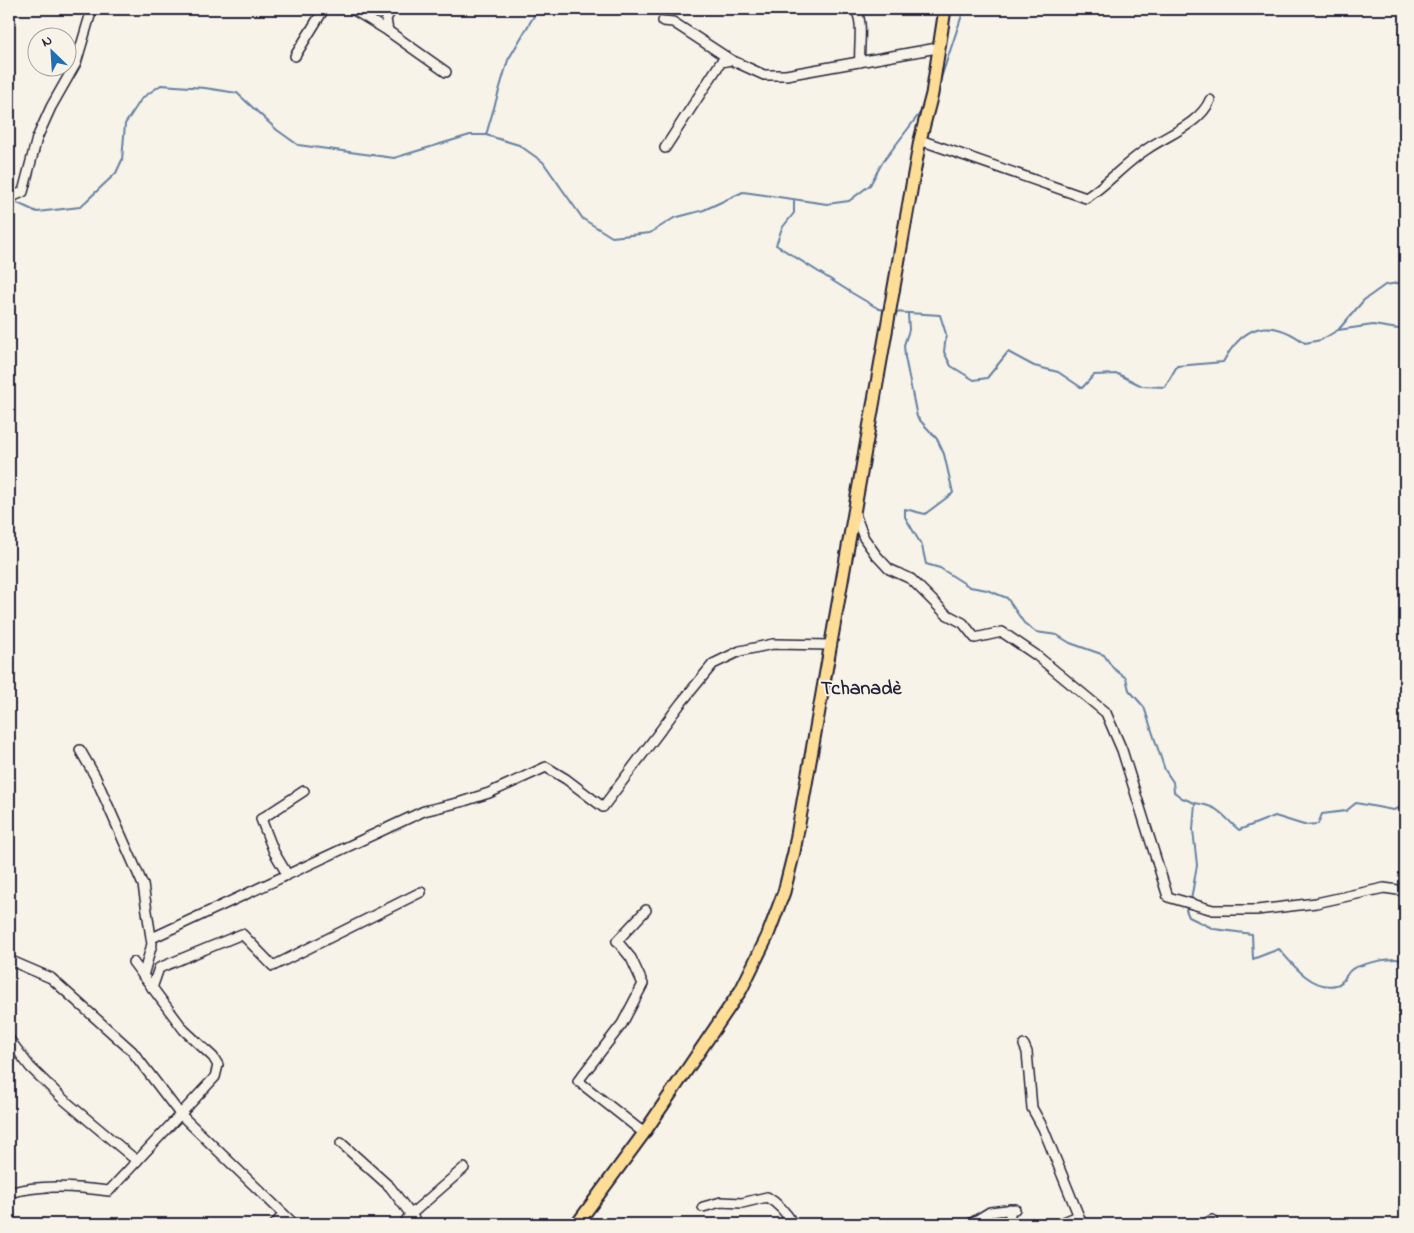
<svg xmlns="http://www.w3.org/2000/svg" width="1414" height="1233" font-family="'Indie Flower',sans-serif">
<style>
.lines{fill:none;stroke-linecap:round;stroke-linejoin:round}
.stream{stroke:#6380a4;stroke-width:2}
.minor-casing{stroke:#22223b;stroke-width:12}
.major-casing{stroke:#22223b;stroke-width:15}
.minor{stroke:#f7f3e8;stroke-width:9}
.major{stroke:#fedd96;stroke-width:11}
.labels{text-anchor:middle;stroke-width:4;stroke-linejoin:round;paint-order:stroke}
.quarter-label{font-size:20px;font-weight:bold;fill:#22223b;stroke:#f7f3e8}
</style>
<rect width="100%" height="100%" fill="#f7f3e8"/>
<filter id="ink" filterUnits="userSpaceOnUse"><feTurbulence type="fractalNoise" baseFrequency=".02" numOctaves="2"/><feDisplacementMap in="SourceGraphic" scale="10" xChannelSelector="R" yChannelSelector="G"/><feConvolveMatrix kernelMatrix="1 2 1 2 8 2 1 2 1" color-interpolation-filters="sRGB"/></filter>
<g filter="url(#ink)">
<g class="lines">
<!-- stream -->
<g class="stream">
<path d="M938,87L964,9"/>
<path d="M486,135L508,60L538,9"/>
<path d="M13,201L37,212L80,207L116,173L122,160L125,124L142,98L161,85L205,88L237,93L277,130L298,145L394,158L470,135H486L519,145L543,162L583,219L612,237L650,233L674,218L704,210L743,192L827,204L849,201L870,185L882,163L923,109"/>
<path d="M794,201V213L782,228L776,245L852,293L879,309L886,310"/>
<path d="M893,312L940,315L946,334L944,352L951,366L974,380L987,378L1008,352L1034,366L1058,372L1082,388L1094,375L1118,374L1142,386L1165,387L1177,366L1223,362C1244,324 1270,317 1305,343L1321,340L1338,330L1373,325L1405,330"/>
<path d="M908,314L909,330L904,345L905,357L917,417L937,439L944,454L953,493L925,514L905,509V517L922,546L926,564L940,568L970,587L987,590L1007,598L1024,623L1036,632L1057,635L1070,643L1104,655L1113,668L1126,678L1129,690L1144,707L1165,770L1173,782L1174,792L1182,798L1195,803L1193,830L1197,865L1191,900"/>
<path d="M1339,329L1364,300L1385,285L1405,282"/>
<path d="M1195,803C1222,807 1221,815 1239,830L1275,816L1304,825L1318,824L1322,814L1346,811L1356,803L1393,810L1405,806"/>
<path d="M1188,907L1186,910L1189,917L1214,929L1252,934L1253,959L1279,949C1292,964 1313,991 1336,985C1345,983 1345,974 1352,969C1362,964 1396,955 1405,961"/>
</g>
<!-- minor casing -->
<g class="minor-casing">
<g id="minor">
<path d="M352,9L388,31"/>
<path d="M392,9L386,19L388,31L446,72"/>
<path d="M854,9C865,18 858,48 860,62"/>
<path d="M663,21L673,22L731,60"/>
<path d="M295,56L324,9"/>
<path d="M920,140L1086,198C1108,184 1125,163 1147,149C1167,135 1200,124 1210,100"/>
<path d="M665,148L721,62L731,60L764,75H786L937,48"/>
<path d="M9,198L23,192L37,138L51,107L76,63L92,9"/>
<path d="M855,514L864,538L876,555L889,569L911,579L946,614L963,623L975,638L1002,632L1036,655L1106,713L1122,750L1168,897L1213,910H1257L1316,903L1384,888L1405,891"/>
<path d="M80,750L95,776L143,885L152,944L143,976"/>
<path d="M287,874L274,852L261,819L304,791"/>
<path d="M152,938L424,811L461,802L489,793L546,767L566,779L603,807L681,703L713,664L740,651L773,644L831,645"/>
<path d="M9,960L51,978L132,1051L180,1114L294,1224"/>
<path d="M152,988L159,968L242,934L273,966L421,892"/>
<path d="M9,1039L30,1067L63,1099L137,1161"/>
<path d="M1024,1045L1027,1052L1032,1108L1043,1128L1082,1224"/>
<path d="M644,1133L578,1081L622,1024L643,984L631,958L617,941L646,910"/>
<path d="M341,1143L390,1187L418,1224"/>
<path d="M9,1193C40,1184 77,1187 109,1191L215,1077L218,1065L213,1057L184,1030L133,962"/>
<path d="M703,1207L721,1202L742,1203L767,1197C779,1204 786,1212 793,1224"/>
<path d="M275,1224L283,1215"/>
<path d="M404,1224L409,1216L464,1168"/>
<path d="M970,1224L990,1212L1015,1209"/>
<path d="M1010,1224V1209"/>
<path d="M1059,1224L1078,1216"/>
<path d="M1204,1224L1212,1220"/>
</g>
</g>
<!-- major casing -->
<g class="major-casing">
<path id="major" d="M577,1224L644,1133L741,990L767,937L784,892L794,852L920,140L932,94L945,9"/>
</g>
<!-- minor -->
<use href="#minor" class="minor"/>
<!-- major -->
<use href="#major" class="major"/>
</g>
</g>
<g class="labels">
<!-- quarter labels -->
<g class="quarter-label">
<text x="861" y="694">Tchanadè</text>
</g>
</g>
<!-- margin -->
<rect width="1414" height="1233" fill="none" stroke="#f7f3e8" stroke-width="30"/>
<rect x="15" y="15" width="1384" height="1203" fill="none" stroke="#22223b" stroke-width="2" filter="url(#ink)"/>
<!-- north arrow -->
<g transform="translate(52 52) rotate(335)"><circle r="24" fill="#f7f3e8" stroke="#a29fa3"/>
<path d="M0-4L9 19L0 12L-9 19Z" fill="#1f6fb2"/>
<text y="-8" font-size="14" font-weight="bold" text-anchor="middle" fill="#22223b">N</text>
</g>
</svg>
